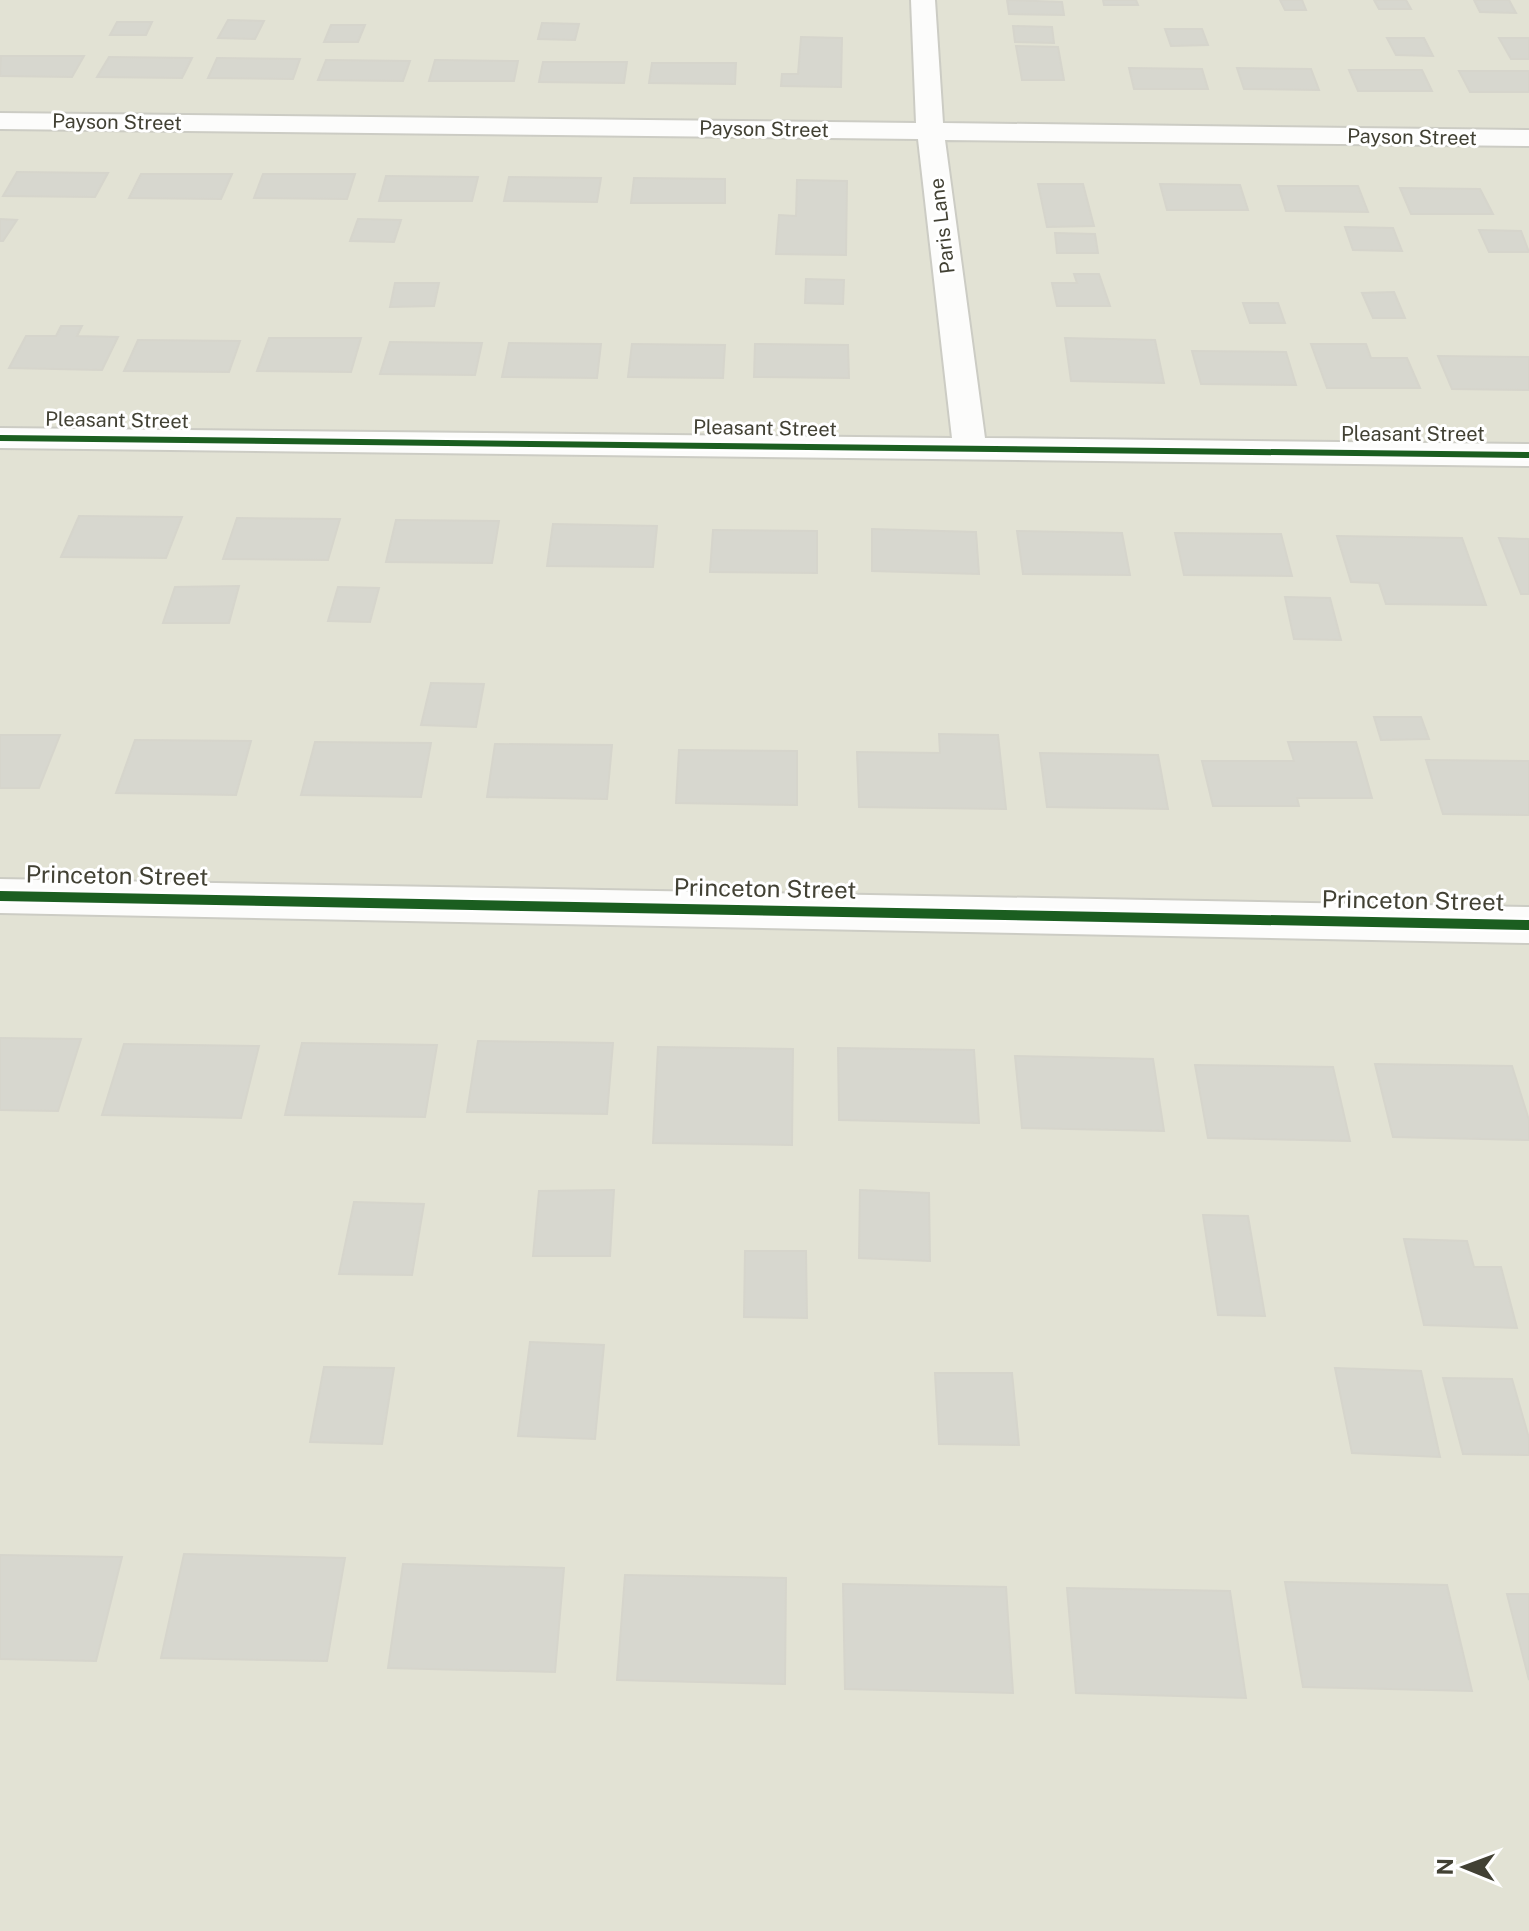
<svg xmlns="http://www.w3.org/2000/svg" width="1529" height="1931" font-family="'Public Sans',sans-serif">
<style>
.residential{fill:#e2e2d4}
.building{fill:#d7d7cf;stroke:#d6d5cc;stroke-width:2}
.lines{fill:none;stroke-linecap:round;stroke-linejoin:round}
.minor-casing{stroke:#ccccc4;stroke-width:4}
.minor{fill:#fcfcfb;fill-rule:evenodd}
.cycleway-casing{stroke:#fff;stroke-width:5}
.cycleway{fill:#1b5e20;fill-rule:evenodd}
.labels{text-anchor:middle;stroke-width:6;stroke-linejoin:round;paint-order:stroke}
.far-street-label{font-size:20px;fill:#424134;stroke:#fff}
.street-label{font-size:24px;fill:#424134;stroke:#fff}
</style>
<rect width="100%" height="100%" fill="#eeeee6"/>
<!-- residential -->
<rect class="residential" x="0" y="0" width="1529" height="1931"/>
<!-- building -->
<g class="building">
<path d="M1007,0L1062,2L1064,15L1009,14Z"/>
<path d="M1103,0H1136L1138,5H1104Z"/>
<path d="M1280,0H1302L1306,10H1285Z"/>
<path d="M1374,0H1406L1411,9H1379Z"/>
<path d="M1474,0H1509L1516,13L1480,12Z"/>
<path d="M228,20L264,21L255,39L218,38Z"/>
<path d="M117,22H152L146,35H110Z"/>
<path d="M542,23L579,24L575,40L538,39Z"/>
<path d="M331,25H365L358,42H324Z"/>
<path d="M1013,26L1052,27L1054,43L1015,42Z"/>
<path d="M1165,29H1202L1208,45L1171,46Z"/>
<path d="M801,37L842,38L841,87L781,86L782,74H798Z"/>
<path d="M1387,38H1424L1433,56L1396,55Z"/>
<path d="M1499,38H1529V59H1511Z"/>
<path d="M1016,46L1058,47L1064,80H1022Z"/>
<path d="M84,56L72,77L0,76L1,56Z"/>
<path d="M109,57L192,58L182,78L97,77Z"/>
<path d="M217,58L300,59L293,79L208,78Z"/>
<path d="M326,60L410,61L403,81L318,80Z"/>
<path d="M435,60L518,61L514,81H429Z"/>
<path d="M543,62H627L624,83L539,82Z"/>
<path d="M652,63H736L735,84L649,83Z"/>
<path d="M1129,68L1202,69L1208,89H1134Z"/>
<path d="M1237,68L1311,69L1319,90L1244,89Z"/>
<path d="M1349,70H1422L1432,91H1358Z"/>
<path d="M1459,71H1529V92H1470Z"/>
<path d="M17,172L108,173L95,197L3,196Z"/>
<path d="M141,174H232L221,199L129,198Z"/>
<path d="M263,174H355L347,199L254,198Z"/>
<path d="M386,176L478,177L472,201H379Z"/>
<path d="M509,177L601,178L597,202L504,201Z"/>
<path d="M634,178L725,179V203H631Z"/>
<path d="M797,180L847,181L846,255L776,254L779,215L796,216Z"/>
<path d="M1038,184H1083L1094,226L1047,227Z"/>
<path d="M1160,184L1240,185L1248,210H1167Z"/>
<path d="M1278,186H1358L1368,212L1286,211Z"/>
<path d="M1400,188L1480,189L1493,214H1411Z"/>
<path d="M0,219L17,220L3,241H0Z"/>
<path d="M358,219L401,220L394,242L350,241Z"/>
<path d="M1345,227L1393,228L1402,251L1353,250Z"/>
<path d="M1479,230L1521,231L1529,252H1489Z"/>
<path d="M1055,233L1095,234L1098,253H1057Z"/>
<path d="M1074,274H1099L1110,306H1057L1052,283H1077Z"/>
<path d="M806,279L844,280L843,304L805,303Z"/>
<path d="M395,283H439L434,306L390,307Z"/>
<path d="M1394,292L1405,318H1373L1362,293Z"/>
<path d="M1243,303H1278L1285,323H1250Z"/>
<path d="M61,326H82L77,336L118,337L102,370L9,368L26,336H56Z"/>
<path d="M269,338H361L351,372L257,371Z"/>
<path d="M1065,338L1155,340L1164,383L1071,381Z"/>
<path d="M138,340L240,341L229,372L124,371Z"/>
<path d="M390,342L482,343L475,375L380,374Z"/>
<path d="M509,343L601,344L597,378L502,377Z"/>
<path d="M632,344L725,345L723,378L628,377Z"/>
<path d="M755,344L848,345L849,378L754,377Z"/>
<path d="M1311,344H1366L1371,358H1407L1420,388H1327Z"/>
<path d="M1192,351L1286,352L1296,385L1201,384Z"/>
<path d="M1438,356L1529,357V390L1452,389Z"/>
<path d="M79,516L182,517L166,558L61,557Z"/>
<path d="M237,518L340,519L328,560L223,559Z"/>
<path d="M396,520L499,521L492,563L386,562Z"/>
<path d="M553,524L657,526L653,567L547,566Z"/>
<path d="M872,529L976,532L979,574L872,571Z"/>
<path d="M713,530L817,531V573L710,572Z"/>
<path d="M1017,531L1122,533L1130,575L1023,574Z"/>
<path d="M1175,533L1281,534L1292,576L1184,575Z"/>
<path d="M1337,536L1462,538L1486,605L1386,604L1379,583L1351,582Z"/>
<path d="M1499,538L1529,539V594H1521Z"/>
<path d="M239,586L229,623H163L175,587Z"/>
<path d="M338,587L379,588L370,622L328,621Z"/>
<path d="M1285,597L1330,598L1341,640L1294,639Z"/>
<path d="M431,683L484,684L476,727L421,725Z"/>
<path d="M1374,717H1421L1429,739L1381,740Z"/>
<path d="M939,734L998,735L1006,809L859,807L857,752L940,753Z"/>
<path d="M0,735H60L39,788H0Z"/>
<path d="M135,740L251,741L236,795L116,793Z"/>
<path d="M315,742L431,743L421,797L301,795Z"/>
<path d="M1288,742H1356L1372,798H1297L1299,806H1213L1202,761H1294Z"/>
<path d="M495,744L612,745L607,799L487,797Z"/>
<path d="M679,750L797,751V805L676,803Z"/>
<path d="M1040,753L1158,755L1168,809L1047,807Z"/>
<path d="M1426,760L1529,761V815L1443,814Z"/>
<path d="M0,1038L81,1039L58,1111L0,1110Z"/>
<path d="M478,1041L613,1043L607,1114L467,1112Z"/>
<path d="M302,1043L437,1045L425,1117L285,1115Z"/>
<path d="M124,1044L259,1046L241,1118L102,1115Z"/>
<path d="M658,1047L793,1049L792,1145L653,1143Z"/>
<path d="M838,1048L974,1050L979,1123L839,1120Z"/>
<path d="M1015,1056L1153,1059L1164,1131L1022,1128Z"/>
<path d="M1375,1064L1512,1066L1529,1120V1140L1393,1137Z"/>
<path d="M1195,1065L1333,1067L1350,1141L1208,1138Z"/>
<path d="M614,1190L610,1256H533L539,1191Z"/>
<path d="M860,1190L929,1193L930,1261L859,1258Z"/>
<path d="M354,1202L424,1204L412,1275L339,1274Z"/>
<path d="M1203,1215L1248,1216L1265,1316L1218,1315Z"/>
<path d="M1404,1239L1467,1241L1474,1267H1501L1517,1328L1424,1325Z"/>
<path d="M745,1251H806L807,1318L744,1317Z"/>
<path d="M530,1342L604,1345L595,1439L518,1436Z"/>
<path d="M324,1367L394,1368L382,1444L310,1442Z"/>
<path d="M1335,1368L1421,1371L1440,1457L1352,1453Z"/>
<path d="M935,1373H1012L1019,1445L939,1444Z"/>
<path d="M1443,1378L1512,1379L1529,1438V1455L1463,1454Z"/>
<path d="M184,1554L345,1558L327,1661L161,1658Z"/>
<path d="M0,1555L122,1557L96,1661L0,1659Z"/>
<path d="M403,1564L564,1568L555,1672L388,1668Z"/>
<path d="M625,1575L786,1578L785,1684L617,1680Z"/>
<path d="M1285,1582L1447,1585L1472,1691L1303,1687Z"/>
<path d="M843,1584L1006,1587L1013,1693L845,1689Z"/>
<path d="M1067,1588L1230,1591L1246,1698L1076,1693Z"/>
<path d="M1507,1594H1529V1680Z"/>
</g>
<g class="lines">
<!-- minor casing -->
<g class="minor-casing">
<g id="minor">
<path d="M911,0H935L943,123L1529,130V146L945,140L985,438L1529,444V466L0,448V428L952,438L918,139L0,129V113L916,123Z"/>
<path d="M0,879L1529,907V943L0,913Z"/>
</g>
</g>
<!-- minor -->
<use href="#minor" class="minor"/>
<!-- cycleway casing -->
<g class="cycleway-casing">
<g id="cycleway">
<path d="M0,435L1529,452V458L0,441Z"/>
<path d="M0,891L1529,920V930L0,901Z"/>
</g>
</g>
<!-- cycleway -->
<use href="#cycleway" class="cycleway"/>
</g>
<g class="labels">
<!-- far-street labels -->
<g class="far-street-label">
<text transform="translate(117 122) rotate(1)" y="7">Payson Street</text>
<text transform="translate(764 129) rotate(1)" y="7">Payson Street</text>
<text transform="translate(1412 137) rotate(1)" y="7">Payson Street</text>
<text transform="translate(942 226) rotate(-97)" y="7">Paris Lane</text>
<text transform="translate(117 420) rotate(1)" y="7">Pleasant Street</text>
<text transform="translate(765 428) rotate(1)" y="7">Pleasant Street</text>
<text x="1413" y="441">Pleasant Street</text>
</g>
<!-- street labels -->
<g class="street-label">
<text transform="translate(117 876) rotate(1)" y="8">Princeton Street</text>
<text transform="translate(765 889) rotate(1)" y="8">Princeton Street</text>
<text transform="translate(1413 901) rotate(1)" y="8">Princeton Street</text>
</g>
</g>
<!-- north arrow -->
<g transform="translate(1465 1867) rotate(271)" stroke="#ffffff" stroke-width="6" paint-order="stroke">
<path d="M0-6L14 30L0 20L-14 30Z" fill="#424134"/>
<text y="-12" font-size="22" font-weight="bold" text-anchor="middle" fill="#424134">N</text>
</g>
</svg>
